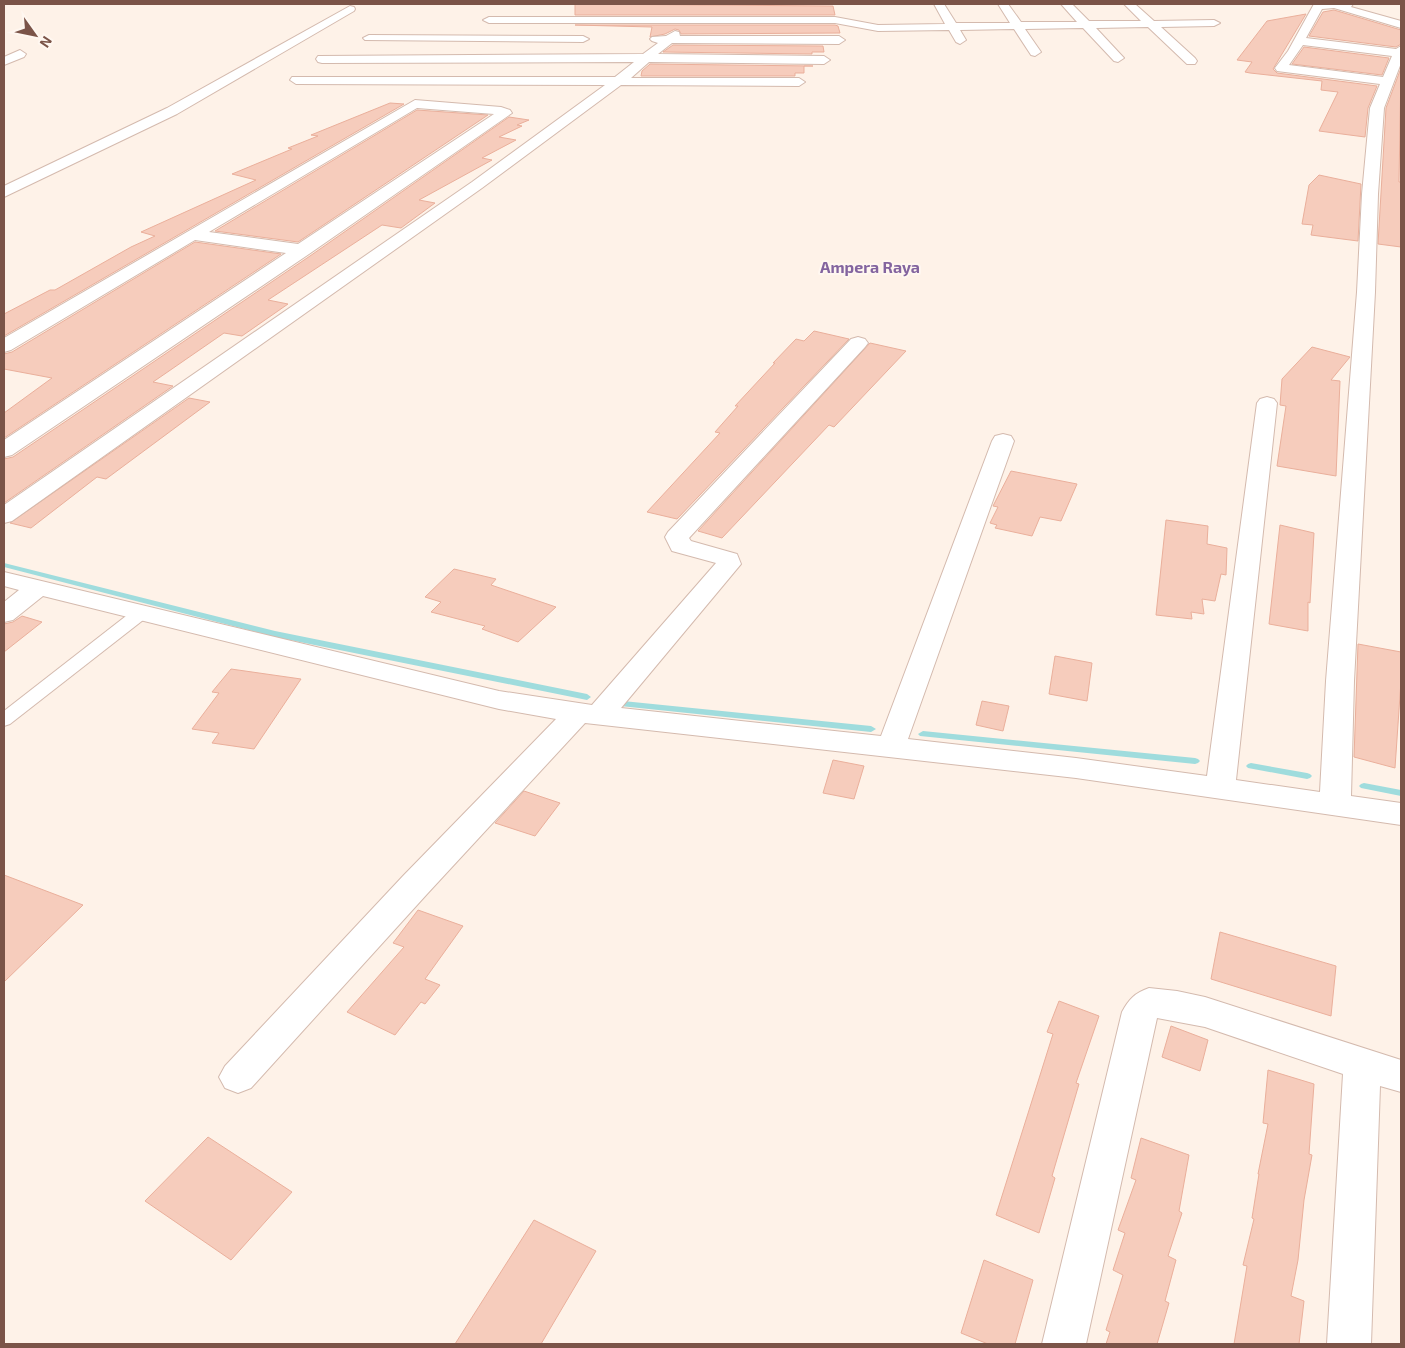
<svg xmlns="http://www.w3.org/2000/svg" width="1405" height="1348" font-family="'Exo 2',sans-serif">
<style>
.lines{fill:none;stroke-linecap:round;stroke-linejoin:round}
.stream{fill:#9fdcdd;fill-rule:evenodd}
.building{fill:#f6ccbc;stroke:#eaaf9b}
.lane-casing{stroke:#d4baae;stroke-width:2}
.street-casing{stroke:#d4baae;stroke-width:2}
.lane{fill:#fff;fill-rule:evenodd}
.street{fill:#fff;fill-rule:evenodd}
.labels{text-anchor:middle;stroke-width:4;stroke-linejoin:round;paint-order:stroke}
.far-quarter-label{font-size:16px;font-weight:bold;fill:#83649f;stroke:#fff7f0}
</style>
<rect width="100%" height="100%" fill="#fef2e8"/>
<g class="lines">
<!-- stream -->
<g class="stream">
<path d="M4,563L275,631L587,694L591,697L587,700L275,637L4,567Z"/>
<path d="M623,701L871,726L876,729L871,732L620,706L619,704L620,702Z"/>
<path d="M923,731L1195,758L1198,759L1200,761L1198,763L1195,764L920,736L918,734Z"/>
<path d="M1251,763L1307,773L1310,774L1312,776L1310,778L1307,779L1248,768L1246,766L1248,764Z"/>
<path d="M1364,783L1401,790V796L1361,788L1359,786L1361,784Z"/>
</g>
</g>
<!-- building -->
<g class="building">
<path d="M575,4L833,6L835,15H575Z"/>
<path d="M1334,10L1401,30V44L1396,47L1309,36L1323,12Z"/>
<path d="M1306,14L1273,69L1277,73L1377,86L1368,108L1365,137L1319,131L1338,92L1321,90L1322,81L1250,73L1245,72L1252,62L1237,60L1267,21Z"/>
<path d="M575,25H835L838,26L840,33L681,34L679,30L675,29L665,34L650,37L652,27Z"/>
<path d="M673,45L823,46L824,52H812V54L663,52Z"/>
<path d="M1304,47L1389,58L1382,75L1292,64Z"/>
<path d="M650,64L813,66H804V73H795V76H641L642,71Z"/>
<path d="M1401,68L1399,182H1401V247L1378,244L1386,108Z"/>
<path d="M390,103L404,104L4,336V314L50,290H55L131,247L155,236L141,232L256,180L232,174L292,149L288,148L318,136L311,135Z"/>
<path d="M417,110L488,115L298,242L215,231Z"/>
<path d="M509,117L529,120L517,125L522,126L499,137L516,140L482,158L492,160L419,200L435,203L401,228L382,225L268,300L288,304L242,336L224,333L169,371L153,382L173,386L4,503V459L13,457L310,256Z"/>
<path d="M1319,175L1361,184L1358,241L1311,235L1313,225L1302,224L1309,185Z"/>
<path d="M195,242L281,254L4,438V413L52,378L4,369V354L12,352Z"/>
<path d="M814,331L849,339L677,519L647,512L720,433L715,432L738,406H735L775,363H773L796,339L804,341Z"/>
<path d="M870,343L906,351L834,427L829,425L722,538L698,531Z"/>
<path d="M1312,347L1350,357L1331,380L1340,381L1336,476L1277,466L1286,406L1280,405L1282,379Z"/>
<path d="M189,398L210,402L106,479L97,477L31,528L10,523Z"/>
<path d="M1011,471L1077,484L1061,521L1040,517L1032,536L995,528L997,525L990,523L998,507L993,506Z"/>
<path d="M1166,520L1208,526L1207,544L1227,548L1226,575L1221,574L1215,601L1202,599L1204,614L1191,612L1192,619L1156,615Z"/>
<path d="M1280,525L1314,533L1310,603L1308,602V631L1269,624Z"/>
<path d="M454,569L496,579L491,585L556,607L518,642L482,629L485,626L431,612L441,602L425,597Z"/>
<path d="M22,616L42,622L4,652V624L13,622Z"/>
<path d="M1358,644L1401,652V681L1395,768L1354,757Z"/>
<path d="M1055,656L1092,663L1087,701L1049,694Z"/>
<path d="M231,669L301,679L254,749L212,743L219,733L192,729L219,693L212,692Z"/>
<path d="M982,701L1009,706L1003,731L976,725Z"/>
<path d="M833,760L864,766L854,799L823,793Z"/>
<path d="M524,791L560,803L535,836L495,823Z"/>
<path d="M4,875L83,905L4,982Z"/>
<path d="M418,910L463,926L425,979L440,985L425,1004L421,1002L395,1035L347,1012L404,947L393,943Z"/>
<path d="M1220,932L1336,966L1331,1016L1211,979Z"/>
<path d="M1059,1001L1099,1016L1076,1083L1079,1084L1052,1176L1055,1178L1039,1233L996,1215L1053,1034L1047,1032Z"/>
<path d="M1171,1026L1208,1040L1200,1071L1162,1057Z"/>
<path d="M1268,1070L1314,1084L1309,1154L1312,1155L1304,1200L1298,1260L1291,1296L1304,1301L1299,1344H1234L1247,1266L1243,1265L1254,1219L1252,1218L1259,1174H1258L1268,1124L1263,1123Z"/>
<path d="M208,1137L292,1192L231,1260L145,1201Z"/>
<path d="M1141,1138L1189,1155L1179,1211L1182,1213L1168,1256L1176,1260L1165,1301L1169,1303L1157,1344H1106L1110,1332L1106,1330L1123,1275L1113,1270L1125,1233L1118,1230L1136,1180L1131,1178Z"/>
<path d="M534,1220L596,1251L541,1344H455Z"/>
<path d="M984,1260L1033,1280L1015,1344H988L961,1333Z"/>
</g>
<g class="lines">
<!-- lane casing -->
<g class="lane-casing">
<path id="lane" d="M141,608L147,609L149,613L147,617L10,724L4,726V711L135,609Z"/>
</g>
<!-- street casing -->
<g class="street-casing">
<g id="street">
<path d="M934,4H944L956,23H1010L998,4H1008L1021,22H1077L1061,4H1072L1089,21H1141L1124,4H1135L1154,21L1214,20L1220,23L1214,26L1161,27L1195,58L1197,61L1195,64H1187L1148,27L1096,28L1124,58L1118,62L1114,61L1083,28L1025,29L1041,52L1035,56L1031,55L1014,29L960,30L966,40L960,44L956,42L949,30L878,31L835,23H489L483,20L489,17H835L878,25L945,24Z"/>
<path d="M1314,4H1353L1351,7L1401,21V28L1334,8L1322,9L1306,38L1396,49L1401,46V63L1384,108L1378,194L1375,292L1354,681L1351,796L1401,803V825L1076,778L585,723L427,894L251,1088L238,1093L225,1088L219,1077L225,1066L403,876L556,719L499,709L43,596L13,620L4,622V602L19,590L4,586V572L499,691L592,705L716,563L672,551L665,537L668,532L851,339L858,337L865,339L868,343L865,347L689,538L691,541L737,554L741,564L621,708L881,736L992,441L995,436L1003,434L1011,436L1014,441L908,739L1076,758L1207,776L1257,403L1260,399L1267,397L1274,399L1277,403L1236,780L1320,792L1326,681L1357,292L1362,194L1370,108L1380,84L1277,71L1275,68L1288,51ZM1303,45L1392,56L1383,77L1289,65Z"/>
<path d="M350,6L354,7L355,9L354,11L177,114L4,197V186L167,108Z"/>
<path d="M675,31L679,32L680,36H839L845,40L839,44L672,43L658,54L824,56L830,60L824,64L649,62L631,78H799L805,82L799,86L621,85L482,188L12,521L4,523V505L472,182L605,85L296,84L290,80L292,77H615L634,62L322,63L318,62L316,59L318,56L643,54L658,43L652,41L650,39L652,37L666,36Z"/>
<path d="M369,35L583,36L589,39L583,42L365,40L363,38Z"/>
<path d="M20,50L26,54L24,57L4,65V57Z"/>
<path d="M415,100L501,107L510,110L512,113L309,254L12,455L4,457V440L286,253L195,240L11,350L4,352V338ZM417,108L494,114L298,244L209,232Z"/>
<path d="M1149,988L1177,991L1205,997L1401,1060V1092L1380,1086L1371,1344H1327L1343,1074L1205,1027L1157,1018L1086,1344H1042L1122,1012C1129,999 1135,993 1149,988Z"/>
</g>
</g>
<!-- lane -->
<use href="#lane" class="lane"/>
<!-- street -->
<use href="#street" class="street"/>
</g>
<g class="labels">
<!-- far-quarter labels -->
<g class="far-quarter-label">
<text x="870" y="273">Ampera Raya</text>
</g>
</g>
<!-- border -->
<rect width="1405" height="1348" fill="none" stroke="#7b5448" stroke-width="10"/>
<!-- north arrow -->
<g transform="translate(35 35) rotate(123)" stroke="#fff7f0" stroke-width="4" paint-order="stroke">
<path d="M0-4L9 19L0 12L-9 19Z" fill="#7b5448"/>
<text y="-8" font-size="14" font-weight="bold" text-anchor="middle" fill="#7b5448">N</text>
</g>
</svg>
